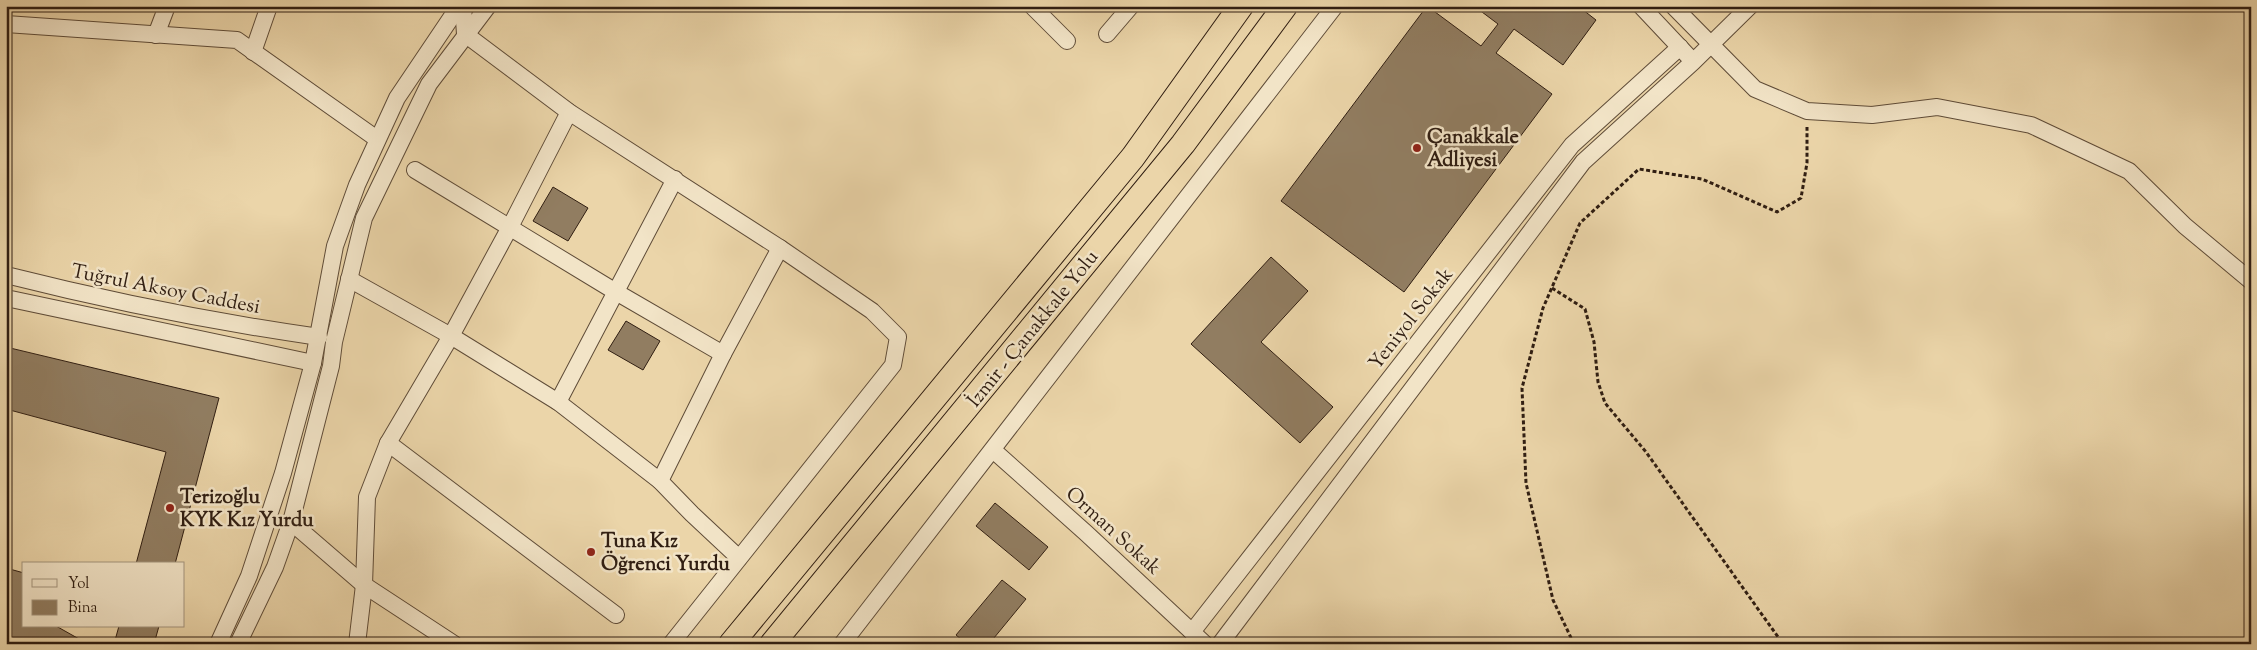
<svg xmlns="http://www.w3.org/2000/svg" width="2257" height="650" font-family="'Sorts Mill Goudy',serif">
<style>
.building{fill:#917d61;stroke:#301e12}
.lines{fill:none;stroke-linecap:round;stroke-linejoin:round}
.minor-casing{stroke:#5f4c38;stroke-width:18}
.highway-casing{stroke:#301e12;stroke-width:26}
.path{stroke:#301e12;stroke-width:3;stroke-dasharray:4 2.5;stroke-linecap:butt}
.minor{stroke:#f2e4c7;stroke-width:16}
.highway{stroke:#ebd5a9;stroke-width:24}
.poi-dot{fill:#8f2418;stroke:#f2e4c7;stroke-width:2}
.labels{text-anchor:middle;stroke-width:5;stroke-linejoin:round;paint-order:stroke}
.poi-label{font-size:20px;font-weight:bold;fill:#301e12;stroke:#f2e4c7;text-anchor:start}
.street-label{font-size:20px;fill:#301e12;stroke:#f2e4c7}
</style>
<rect width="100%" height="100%" fill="#ebd5a9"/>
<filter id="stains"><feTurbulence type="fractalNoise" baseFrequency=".004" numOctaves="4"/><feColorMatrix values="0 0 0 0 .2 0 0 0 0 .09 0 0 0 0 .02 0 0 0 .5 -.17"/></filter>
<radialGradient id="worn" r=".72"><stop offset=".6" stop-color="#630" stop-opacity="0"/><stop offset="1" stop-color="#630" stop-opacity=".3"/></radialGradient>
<!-- building -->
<g class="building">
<path d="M1427,6L1481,46L1498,24L1474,6H1578L1596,20L1563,65L1514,29L1496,53L1552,94L1404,292L1281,201Z"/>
<path d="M553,187L588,208L568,241L533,221Z"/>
<path d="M1271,257L1308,291L1261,342L1333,407L1300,443L1191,344Z"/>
<path d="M626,321L660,341L643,370L608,350Z"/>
<path d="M6,347L219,398L175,564H136L166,452L6,409Z"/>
<path d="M995,503L1048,547L1029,570L976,526Z"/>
<path d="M6,568L24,573V626H56L88,644H6Z"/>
<path d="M1002,580L1026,599L989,644H967L956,635Z"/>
<path d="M119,626H159L154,644H114Z"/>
</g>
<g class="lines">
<!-- minor casing -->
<g class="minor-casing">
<g id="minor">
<path d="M463,6L465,34L569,112L780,248L872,311L898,337L893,365L671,644"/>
<path d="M1032,6L1067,41"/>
<path d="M1641,6L1688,56"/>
<path d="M1673,6L1755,89L1807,111L1872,115L1937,107L2031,125L2129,171L2185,226L2251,281"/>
<path d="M6,24L237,40L377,139"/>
<path d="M1107,34L1131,6"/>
<path d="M156,35L167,6"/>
<path d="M253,52L269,6"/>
<path d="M415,170L616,292L723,354"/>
<path d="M6,275C109,301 214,322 319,337"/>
<path d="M349,279L451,336L558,402L660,481L692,514L739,558"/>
<path d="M6,298L313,363"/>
<path d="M558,402L675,179"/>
<path d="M388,443L616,615"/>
<path d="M993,450L1086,533L1205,644"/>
<path d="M660,481L723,354L780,248"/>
<path d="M291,522L364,585L454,644"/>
<path d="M1192,632L1572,145L1680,47"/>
<path d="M218,644L249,576L283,473L313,363L335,246L357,185L397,98L459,6"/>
<path d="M238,644L275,567L291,522L331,366L334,342L364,218L429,84L488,6"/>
<path d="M357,644L364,585L367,497L388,443L451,336L510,227L569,112"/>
<path d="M842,644L1335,6"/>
<path d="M1220,644L1583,162L1693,62L1750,6"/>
</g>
</g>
<!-- highway casing -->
<g class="highway-casing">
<g id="highway">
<path d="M731,644L1133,157L1241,6"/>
<path d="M772,644L1183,144L1285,6"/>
</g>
</g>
<!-- path -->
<g class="path">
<path d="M1552,288L1585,309L1594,342L1598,382L1605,403L1646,452L1783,644"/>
<path d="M1574,644L1553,600L1526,483L1522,388L1543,308L1580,223L1639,169L1702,179L1777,212L1801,198L1807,163V127"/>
</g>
<!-- minor -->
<use href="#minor" class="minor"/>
<!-- highway -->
<use href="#highway" class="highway"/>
</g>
<!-- markers -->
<g class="poi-dot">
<circle cx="1417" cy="148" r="5"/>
<circle cx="170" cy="508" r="5"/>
<circle cx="591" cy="552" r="5"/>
</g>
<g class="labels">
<!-- poi labels -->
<g class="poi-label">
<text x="1427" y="143">Çanakkale<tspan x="1427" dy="23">Adliyesi</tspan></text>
<text x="180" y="503">Terizoğlu<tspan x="180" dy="23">KYK Kız Yurdu</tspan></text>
<text x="601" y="547">Tuna Kız<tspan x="601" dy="23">Öğrenci Yurdu</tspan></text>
</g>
<!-- street labels -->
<g class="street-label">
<text transform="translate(166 288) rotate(11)" y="7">Tuğrul Aksoy Caddesi</text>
<text transform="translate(1410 318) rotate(-52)" y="7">Yeniyol Sokak</text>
<text transform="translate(1032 328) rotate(-51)" y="7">İzmir - Çanakkale Yolu</text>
<text transform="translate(1114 530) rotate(42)" y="7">Orman Sokak</text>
</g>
</g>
<!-- margin -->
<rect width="2257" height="650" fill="none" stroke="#ebd5a9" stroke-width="25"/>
<rect x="8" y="8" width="2242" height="635" fill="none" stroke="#301e12" stroke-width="2.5"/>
<rect x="12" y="12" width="2232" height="625" fill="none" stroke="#301e12"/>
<!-- legend -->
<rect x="22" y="562" width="162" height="65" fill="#f2e4c7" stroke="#a4957f"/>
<rect x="32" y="579" width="25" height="8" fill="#f2e4c7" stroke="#a4957f"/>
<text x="68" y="588" font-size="15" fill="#301e12">Yol</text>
<rect x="32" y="600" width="25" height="15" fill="#917d61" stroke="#a4957f"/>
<text x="68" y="612" font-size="15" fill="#301e12">Bina</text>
<rect width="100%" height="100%" filter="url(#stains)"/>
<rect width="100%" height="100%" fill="url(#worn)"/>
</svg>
